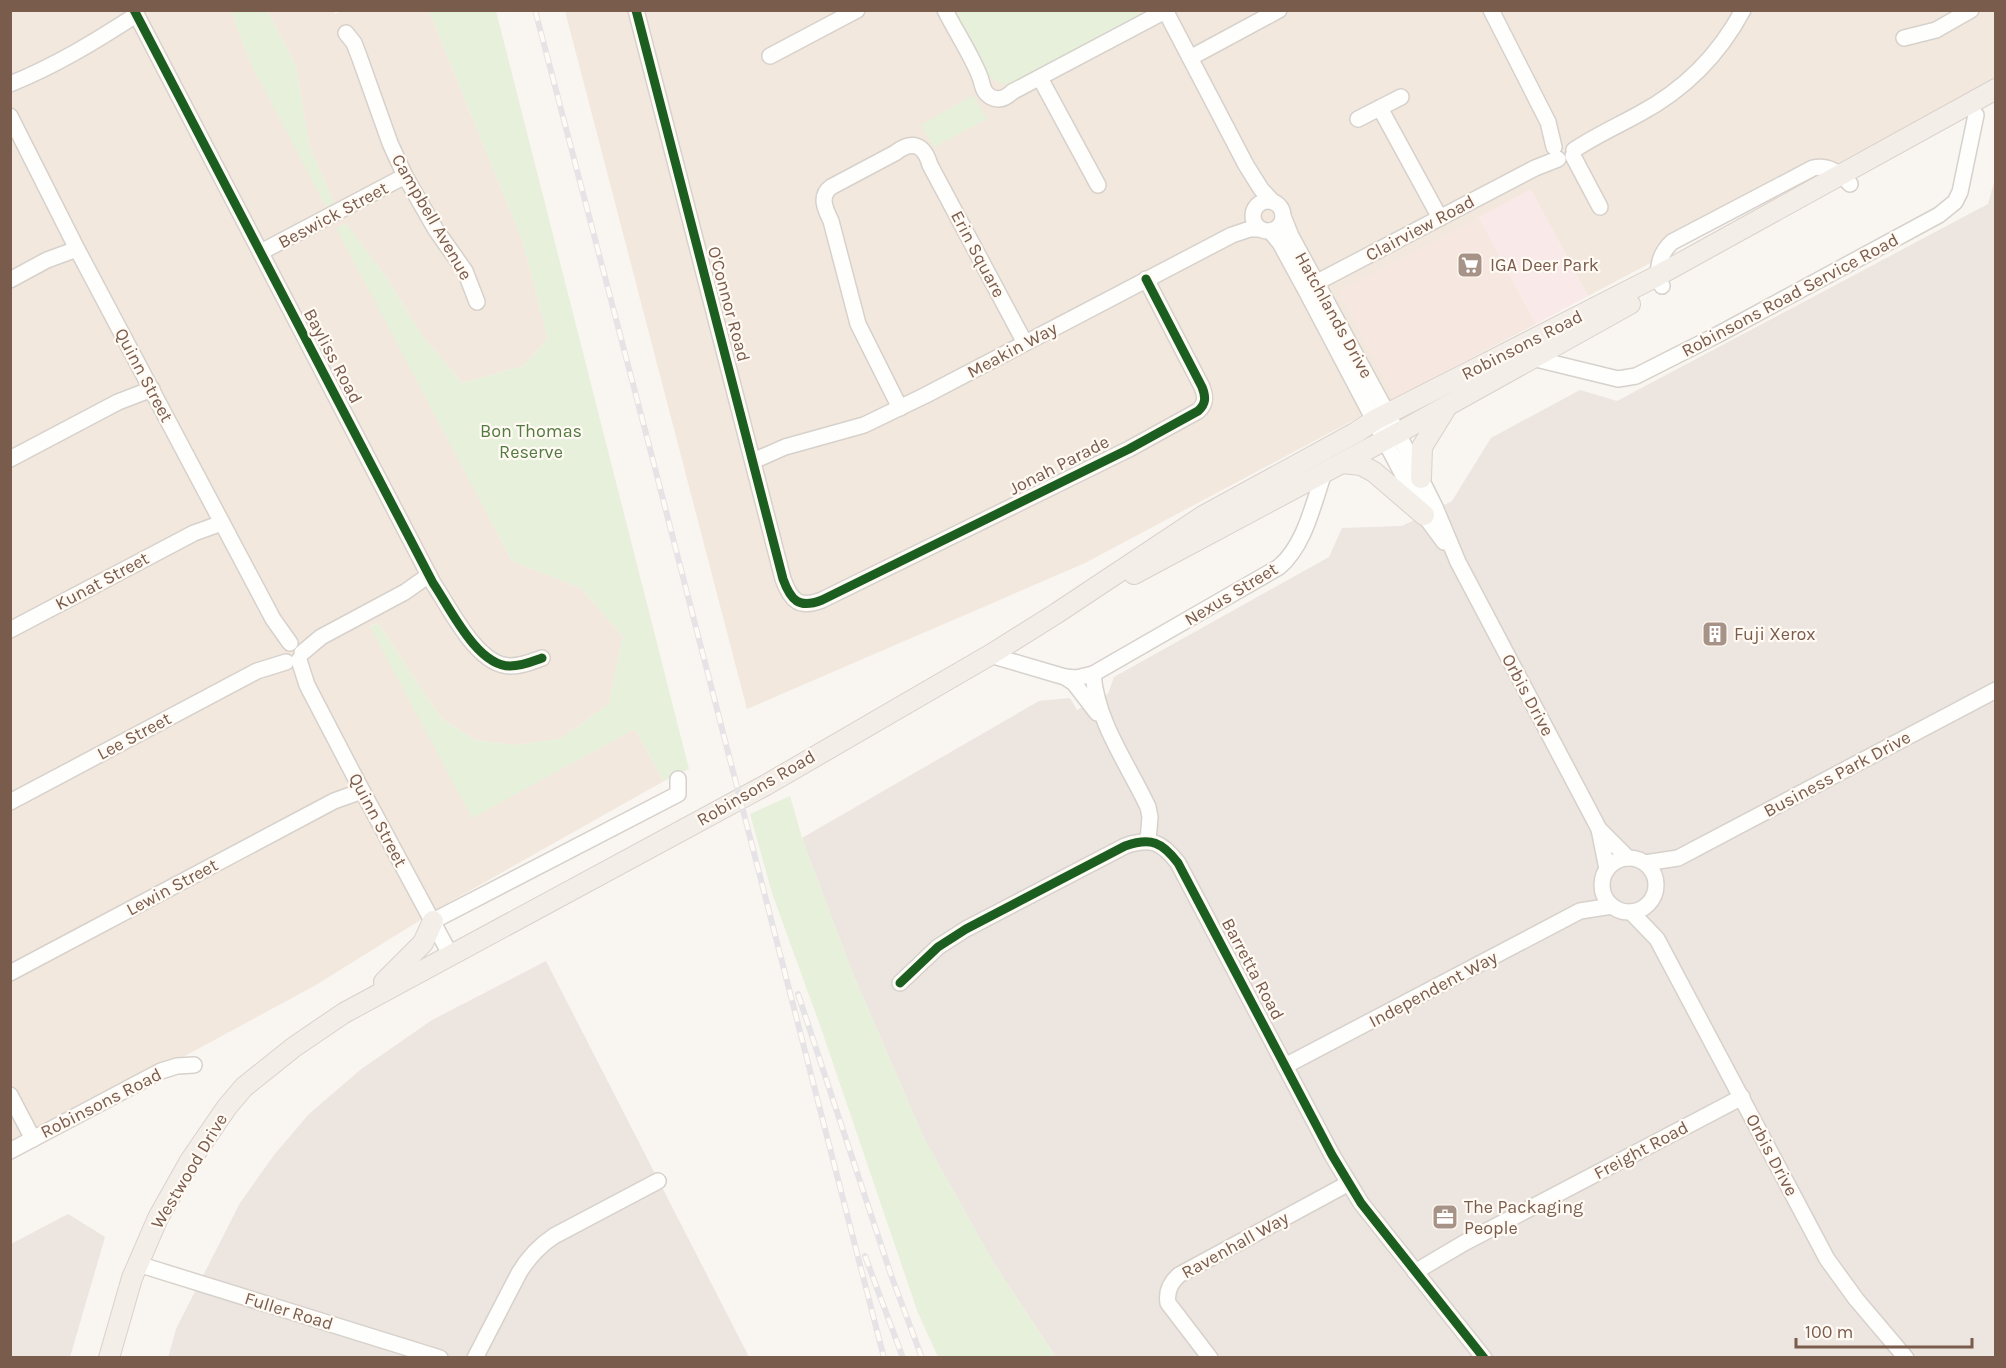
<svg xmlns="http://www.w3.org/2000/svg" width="2006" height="1368" font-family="Karla,sans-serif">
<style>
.residential{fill:#f2e8de}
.commercial{fill:#f6e8e1}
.industrial{fill:#ede5e0}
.medical{fill:#fae9e9}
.green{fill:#e7f0db}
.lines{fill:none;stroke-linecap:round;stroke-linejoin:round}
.minor-casing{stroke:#d7d1cb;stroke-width:18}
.major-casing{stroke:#dad1cc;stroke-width:22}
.minor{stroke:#fefefd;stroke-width:15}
.major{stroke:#f3eee8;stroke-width:20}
.rail-casing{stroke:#e6e3e7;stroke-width:6}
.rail{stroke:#fffaf3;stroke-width:4;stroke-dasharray:11;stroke-linecap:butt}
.cycleway-casing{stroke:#fffaf3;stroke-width:13}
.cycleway{stroke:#1b5e20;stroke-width:9}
.labels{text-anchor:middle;stroke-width:4.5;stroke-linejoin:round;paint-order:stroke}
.street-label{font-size:18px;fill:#7a5c4d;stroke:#fffaf3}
.poi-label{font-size:18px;fill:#7a5c4d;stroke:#fffaf3;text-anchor:start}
.park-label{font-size:18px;fill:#537a41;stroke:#fffaf3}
</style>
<rect width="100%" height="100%" fill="#f9f5f0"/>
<!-- residential -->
<g class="residential">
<path d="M269,10H334L335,14L344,10L429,11L523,242L548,339L523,366L462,383L421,334L386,277L346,224L337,228L512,561L581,588L623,637L609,704L560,739L514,745L475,740L441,718L378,623L370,626L472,817L635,729L664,781L446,904L316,985L11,1150V11H231L252,66L334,203L309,145L296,66L268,12Z"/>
<path d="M565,11H1995V81L1588,296L1531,190L1339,292L1395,398L1085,563L747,709Z"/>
</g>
<!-- commercial -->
<path class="commercial" d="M1479,217L1536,324L1395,398L1338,292Z"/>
<!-- industrial -->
<g class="industrial">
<path d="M1995,179V1357H1056L992,1260L925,1140L853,974L802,838L1039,701L1070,698L1077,710L1108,694L1114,677L1329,557L1342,528L1402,526L1452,501L1491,438L1580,390L1617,401L1988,204Z"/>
<path d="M546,961L749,1357L168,1358L176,1329L240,1203L274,1155L309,1114L360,1070L432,1020Z"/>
<path d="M68,1214L105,1237L70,1357H11V1244Z"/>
</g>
<!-- medical -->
<path class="medical" d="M1531,189L1588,296L1536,324L1479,217Z"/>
<!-- green -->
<g class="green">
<path d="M231,11H269L268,12L296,66L309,145L334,203L326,207L252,66Z"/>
<path d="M429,11H496L689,769L664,781L635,729L472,818L370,627L378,623L441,718L475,740L513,745L560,739L609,704L623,637L581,588L512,561L336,228L346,223L386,277L421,334L462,383L523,366L548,339L523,242Z"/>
<path d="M954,11H1149L1013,83L1004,85L990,77Z"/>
<path d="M973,95L987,119L934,147L921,125Z"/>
<path d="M790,796L802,838L853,974L925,1140L992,1260L1056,1357H938L918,1313L822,1031L772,893L750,814Z"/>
</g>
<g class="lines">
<!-- minor casing -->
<g class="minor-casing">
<g id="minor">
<path d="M134,10L433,583C450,608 477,666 510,666C522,666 531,662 542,658"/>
<path d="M636,10L783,579C791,601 799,609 822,600L1129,449L1198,411C1206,404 1206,397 1202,387L1146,279"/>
<path d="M945,10C956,32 971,54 980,77C983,85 982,92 991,97C999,101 1006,98 1012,92L1165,11"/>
<path d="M1165,10L1246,165L1261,189L1273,202"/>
<path d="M1491,10L1548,122L1554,147"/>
<path d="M346,33L354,43L359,56L390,143L405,176L436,230L465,271L477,302"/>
<path d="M1904,38L1936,30L1971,10"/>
<path d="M770,56L857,10"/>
<path d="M1190,58L1279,10"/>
<path d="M1040,78L1098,185"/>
<path d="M10,84C55,66 96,41 136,15"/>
<path d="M1380,108L1440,218"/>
<path d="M10,116L77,249L273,619L290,643"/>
<path d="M1358,119L1401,97"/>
<path d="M1574,150C1595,136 1617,126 1639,114C1684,90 1719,55 1743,10"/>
<path d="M1573,156L1600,207"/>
<circle cx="1268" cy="216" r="15"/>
<path d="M1283,216L1291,236L1398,433L1435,507L1458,562L1599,829L1628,858"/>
<path d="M1270,231L1280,243L1305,289L1424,515L1444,542"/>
<path d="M261,252L405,176"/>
<path d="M10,280L47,260L77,249"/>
<path d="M1662,286C1655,271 1659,254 1672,242L1813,168C1828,165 1841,173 1850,184"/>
<path d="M1308,287L1535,168L1558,159"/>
<path d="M1532,358L1618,379L1636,376L1719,334L1939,215L1955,202L1960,192L1976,115"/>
<path d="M900,408L858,324L831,221C825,209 819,196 831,187L895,153C912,140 924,144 930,165L1025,343"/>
<path d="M10,459L118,402L152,389"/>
<path d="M753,461L785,447L864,425L926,395L1232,235L1250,229H1260"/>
<path d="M10,630L194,533L222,523"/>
<path d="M302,653L321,637L405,592L429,575"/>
<path d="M990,655L1065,677L1076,678L1093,674L1279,567C1305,545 1313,504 1324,473"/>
<path d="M299,660L307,685L358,783L450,954"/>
<path d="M1093,674C1097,723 1128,764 1148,807L1150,817L1148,841"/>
<path d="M1065,677L1074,683L1097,713"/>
<path d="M10,802L257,671L286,662"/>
<path d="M1599,829L1607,869"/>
<circle cx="1629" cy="885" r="27"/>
<path d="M1645,863L1678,858L1996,690"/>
<path d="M1631,912L1657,939L1827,1259L1856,1299L1906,1358"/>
<path d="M433,921L678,794V779"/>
<path d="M10,973L334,801L362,791"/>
<path d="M900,983L938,947L966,929L1125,846C1151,837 1162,842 1178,863L1332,1155L1361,1203L1484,1358"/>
<path d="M1285,1066L1580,911L1612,906"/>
<path d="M10,1095L33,1139"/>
<path d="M10,1151L161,1071L177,1066L194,1065"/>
<path d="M138,1264L440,1358"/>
<path d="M1415,1272L1464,1243L1742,1097"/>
<path d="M475,1358L519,1273C528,1258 539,1246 554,1236L658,1181"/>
<path d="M1210,1358L1168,1303C1166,1292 1170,1283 1179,1275L1349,1183"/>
</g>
</g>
<!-- major casing -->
<g class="major-casing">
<g id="major">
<path d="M1342,463L1361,465L1374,472L1424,515"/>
<path d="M1421,478L1422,447L1446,408"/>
<path d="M1134,574L1398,433L1630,304"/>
<path d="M384,982L423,943L433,921"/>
<path d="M109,1358L132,1278L158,1218L190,1161L227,1107L244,1087L294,1047L344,1013L766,785L990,655L1057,613L1203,516L1355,433L1375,420L1657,276L1996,89"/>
</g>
</g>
<!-- minor -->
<use href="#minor" class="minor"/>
<!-- major -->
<use href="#major" class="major"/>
<!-- rail casing -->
<g class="rail-casing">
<g id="rail">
<path d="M535,10L649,445L884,1358"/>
<path d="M798,994L891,1275L922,1358"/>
<path d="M865,1256L903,1358"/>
</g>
</g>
<!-- rail -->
<use href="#rail" class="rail"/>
<!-- cycleway casing -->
<g class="cycleway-casing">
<g id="cycleway">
<path d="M134,10L433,583C450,608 477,666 510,666C522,666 531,662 542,658"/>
<path d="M636,10L783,579C791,601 799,609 822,600L1129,449L1198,411C1206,404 1206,397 1202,387L1146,279"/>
<path d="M900,983L938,947L966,929L1125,846C1151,837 1162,842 1178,863L1332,1155L1361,1203L1484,1358"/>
</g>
</g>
<!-- cycleway -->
<use href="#cycleway" class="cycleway"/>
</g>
<!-- icons -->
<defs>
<g id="supermarket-square" transform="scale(1.35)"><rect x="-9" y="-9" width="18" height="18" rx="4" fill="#a69286" stroke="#fffaf3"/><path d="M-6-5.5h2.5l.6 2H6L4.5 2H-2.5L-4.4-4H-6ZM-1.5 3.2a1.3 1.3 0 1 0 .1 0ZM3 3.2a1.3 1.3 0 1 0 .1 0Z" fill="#fff"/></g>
<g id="building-square" transform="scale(1.35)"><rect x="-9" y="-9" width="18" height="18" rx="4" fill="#a69286" stroke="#fffaf3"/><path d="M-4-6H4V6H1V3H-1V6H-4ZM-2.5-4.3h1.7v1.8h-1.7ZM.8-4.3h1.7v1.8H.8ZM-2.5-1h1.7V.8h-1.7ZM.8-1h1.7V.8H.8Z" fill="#fff"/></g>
<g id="office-square" transform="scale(1.35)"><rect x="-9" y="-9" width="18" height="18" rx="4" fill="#a69286" stroke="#fffaf3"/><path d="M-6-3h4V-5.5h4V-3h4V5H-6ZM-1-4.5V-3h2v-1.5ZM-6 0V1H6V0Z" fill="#fff"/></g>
</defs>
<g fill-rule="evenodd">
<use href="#supermarket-square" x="1470" y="265"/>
<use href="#building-square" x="1715" y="634"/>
<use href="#office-square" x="1445" y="1217"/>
</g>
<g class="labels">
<!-- street labels -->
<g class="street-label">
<text transform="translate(333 215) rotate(-28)" y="6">Beswick Street</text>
<text transform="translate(432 217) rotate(60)" y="6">Campbell Avenue</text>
<text transform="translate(1420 228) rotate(-28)" y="6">Clairview Road</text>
<text transform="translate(978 254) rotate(62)" y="6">Erin Square</text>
<text transform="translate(1790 295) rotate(-28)" y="6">Robinsons Road Service Road</text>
<text transform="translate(729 304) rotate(75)" y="6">O'Connor Road</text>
<text transform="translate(1334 315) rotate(61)" y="6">Hatchlands Drive</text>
<text transform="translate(1522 345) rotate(-27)" y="6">Robinsons Road</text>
<text transform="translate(1012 350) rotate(-28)" y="6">Meakin Way</text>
<text transform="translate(333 356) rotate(62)" y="6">Bayliss Road</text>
<text transform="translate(144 375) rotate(62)" y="6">Quinn Street</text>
<text transform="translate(1059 465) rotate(-27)" y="6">Jonah Parade</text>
<text transform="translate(102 581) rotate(-28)" y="6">Kunat Street</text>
<text transform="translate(1231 594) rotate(-31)" y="6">Nexus Street</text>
<text transform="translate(1528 695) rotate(62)" y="6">Orbis Drive</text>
<text transform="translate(134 736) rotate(-28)" y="6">Lee Street</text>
<text transform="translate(1837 774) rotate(-28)" y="6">Business Park Drive</text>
<text transform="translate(756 788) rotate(-30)" y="6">Robinsons Road</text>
<text transform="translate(378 820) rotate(62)" y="6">Quinn Street</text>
<text transform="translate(172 887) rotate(-28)" y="6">Lewin Street</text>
<text transform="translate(1253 969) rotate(62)" y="6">Barretta Road</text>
<text transform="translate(1433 989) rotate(-28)" y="6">Independent Way</text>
<text transform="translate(101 1103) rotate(-27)" y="6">Robinsons Road</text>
<text transform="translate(1641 1150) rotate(-28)" y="6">Freight Road</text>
<text transform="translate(1772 1155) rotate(62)" y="6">Orbis Drive</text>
<text transform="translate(189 1171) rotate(-59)" y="6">Westwood Drive</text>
<text transform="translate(1235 1245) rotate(-29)" y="6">Ravenhall Way</text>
<text transform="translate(289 1311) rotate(17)" y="6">Fuller Road</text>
</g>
<!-- poi labels -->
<g class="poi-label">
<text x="1490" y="271">IGA Deer Park</text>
<text x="1734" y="640">Fuji Xerox</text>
<text x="1464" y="1213">The Packaging<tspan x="1464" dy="21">People</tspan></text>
</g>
<!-- park labels -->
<g class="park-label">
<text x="531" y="437">Bon Thomas<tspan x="531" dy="21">Reserve</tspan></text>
</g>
</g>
<!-- border -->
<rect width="2006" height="1368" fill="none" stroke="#7a5c4d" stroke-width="24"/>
<!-- scale -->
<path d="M1796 1338v9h176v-9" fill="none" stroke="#7a5c4d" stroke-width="3"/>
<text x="1805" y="1338" font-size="18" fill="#7a5c4d" stroke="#fffaf3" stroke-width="4.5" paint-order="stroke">100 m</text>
</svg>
